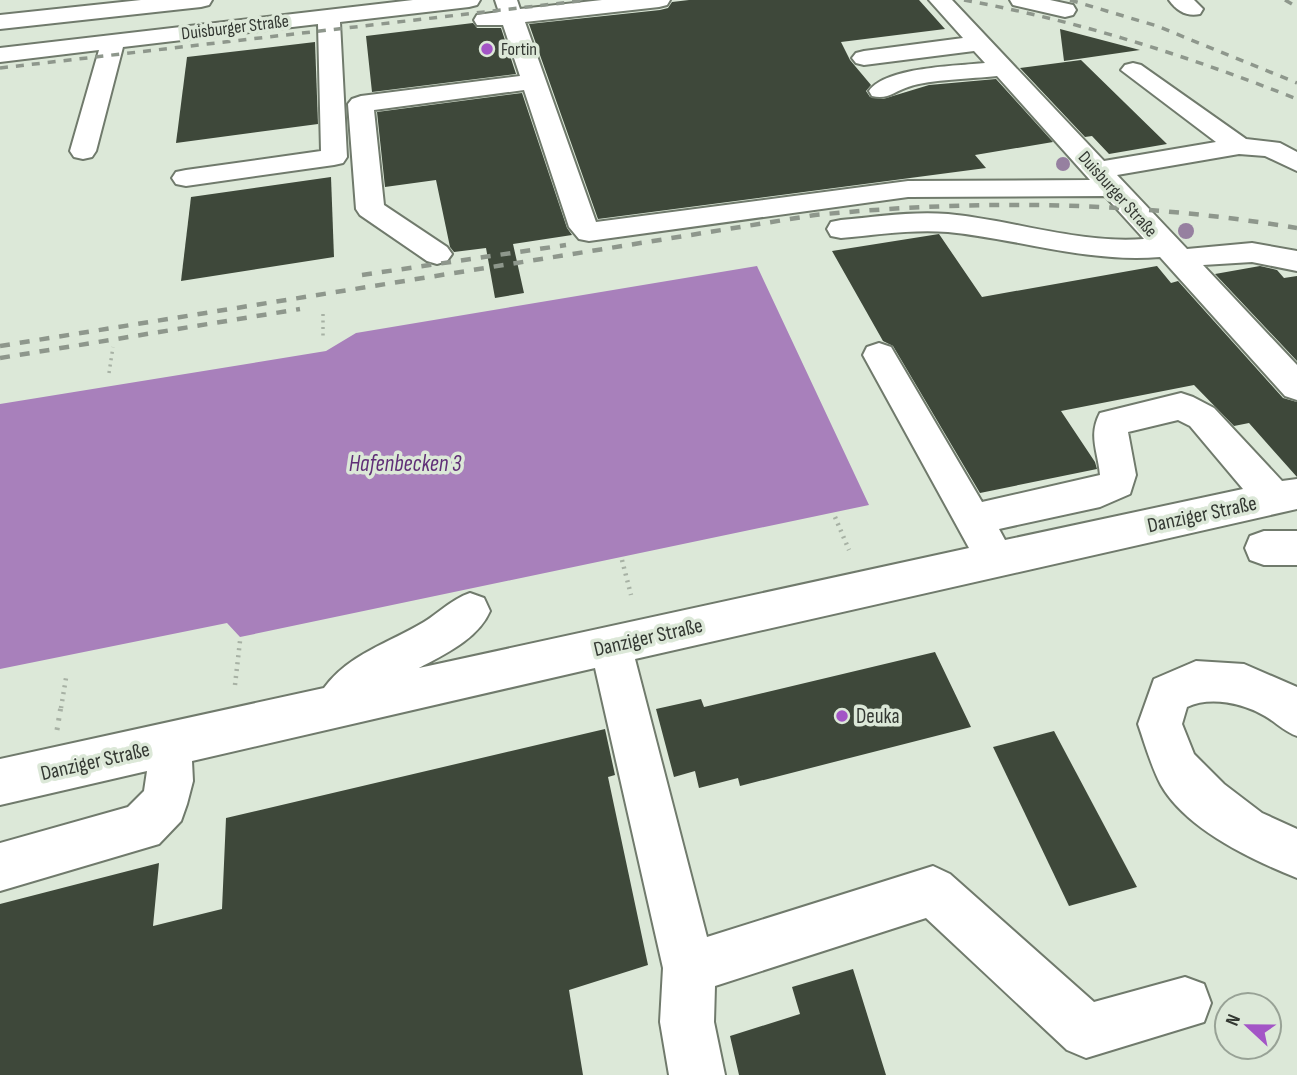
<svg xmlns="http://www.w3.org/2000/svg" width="1297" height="1075" font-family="'Sofia Sans Condensed',sans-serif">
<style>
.water{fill:#a880bb}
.building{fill:#3e483a}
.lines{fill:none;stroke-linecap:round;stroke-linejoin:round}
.minor-casing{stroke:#707a6c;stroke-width:4}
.path-far2{stroke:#a7b1a4;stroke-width:3.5;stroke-dasharray:2 4.5;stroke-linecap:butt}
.path-far1{stroke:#a7b1a4;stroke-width:4.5;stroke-dasharray:2 5;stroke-linecap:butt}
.path{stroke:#a7b1a4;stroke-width:5;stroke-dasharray:2.5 7;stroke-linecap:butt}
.minor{fill:#fff;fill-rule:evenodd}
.rail-far1{stroke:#8e978c;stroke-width:3.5;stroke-dasharray:8 8;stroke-linecap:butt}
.rail{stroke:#8e978c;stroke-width:4.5;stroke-dasharray:10 10;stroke-linecap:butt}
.tree{fill:#9680a0}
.poi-dot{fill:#a355c6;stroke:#dce8d8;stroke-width:2.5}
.labels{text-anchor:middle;stroke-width:7;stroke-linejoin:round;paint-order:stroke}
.far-street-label{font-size:18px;fill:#333832;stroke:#dce8d8}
.far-poi-label{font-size:18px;fill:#333832;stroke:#dce8d8;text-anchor:start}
.street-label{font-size:21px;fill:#333832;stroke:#dce8d8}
.poi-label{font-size:21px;fill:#333832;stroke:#dce8d8;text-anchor:start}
.water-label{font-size:23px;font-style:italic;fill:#602e77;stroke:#dce8d8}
</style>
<rect width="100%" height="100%" fill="#dce8d8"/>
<!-- water -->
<path class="water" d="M757,266L869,505L240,637L227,623L0,669V404L326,351L356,333Z"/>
<!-- building -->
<g class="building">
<path d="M689,0H919L945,29L841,42L850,60L871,85L866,91L870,97L883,99L929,85L996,79L1053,142L975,155L986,168L598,219L529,24L660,10L668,8L672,2Z"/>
<path d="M473,23L477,28H501L516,74L372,92L366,36Z"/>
<path d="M1060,29L1140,50L1064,61Z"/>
<path d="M315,42L318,124L176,143L187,57Z"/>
<path d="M1081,60L1167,144L1109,154L1092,136L1085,137L1020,68Z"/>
<path d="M522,93L567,228L572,235L513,244L524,293L495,298L486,248L454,252L450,247L436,180L385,187L377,112Z"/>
<path d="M331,177L334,257L181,281L191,197Z"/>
<path d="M939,234L982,297L1157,266L1171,283L1178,281L1283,398L1297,402V477L1249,423L1234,426L1194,385L1061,411L1095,462L1097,469L980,493L893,346L883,341L832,251Z"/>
<path d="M1260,266L1277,270L1284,278L1297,276V361L1215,274Z"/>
<path d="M935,652L971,727L740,786L738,778L699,788L695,771L674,777L656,709L701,699L704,707Z"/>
<path d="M605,729L615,775L608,777L648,965L569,990L583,1075H0V904L159,863L153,926L222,909L226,818Z"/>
<path d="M1054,731L1137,887L1069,906L993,747Z"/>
<path d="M853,969L886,1075H739L730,1036L800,1014L792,987Z"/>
</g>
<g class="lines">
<!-- minor casing -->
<g class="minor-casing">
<g id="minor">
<path d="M141,0H212L209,5L201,7L0,29V15Z"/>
<path d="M413,0H480L477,5L469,7L340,22L347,157L343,163L334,165L186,186L176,184L172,178L176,172L186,170L321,151L318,24L123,47L96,151L92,157L83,159L74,157L70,151L99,50L0,62V48Z"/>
<path d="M495,0H517L520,9L602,0H670L667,5L659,7L525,22L596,222L908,181L1090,180L997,76C971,79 932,79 908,87C895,91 888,100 872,96L869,91C886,67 956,66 985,63L974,51L864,65L856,63L852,58L856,53L864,51L963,38L929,0H952L1104,161L1216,142L1121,70L1125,65L1133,63L1141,65L1246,139L1280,143L1297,152V171L1265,156L1239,154L1117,175L1187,249L1252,243L1297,251V271L1252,262L1203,265L1297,365V400L1285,396L1160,257C1087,263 1019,239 948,232C912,229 876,235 841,238L831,236L827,229L831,222L841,220C876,217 912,211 948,214C1013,220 1078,244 1144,239L1105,196L908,197L589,241L579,239L569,227L524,90L374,110L384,205L447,247L452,254L447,261L437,264L427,261L360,215L356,209L348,104L352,99L361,96L520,76L503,25H477L474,20L477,15L499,12Z"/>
<path d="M1010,0H1050L1073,5L1076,10L1073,15L1065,17L1013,5Z"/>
<path d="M1169,0H1194L1203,9L1200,14C1187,17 1177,11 1169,0Z"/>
<path d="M879,343L891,347L982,502L1100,475C1098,451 1088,436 1100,413L1181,393L1193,397L1214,408L1282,481L1297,479V509L635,659L707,937L933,866L950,874L1094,1002L1185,977L1204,984L1211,1003L1204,1022L1086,1058L1067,1050L926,918L715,986L714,1022L725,1075H669L660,1022L663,968L595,668L192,761L193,781L187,804L181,821L159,844L0,891V843L128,807L144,791L147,771L0,805V759L324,688C349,654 389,643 424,622C440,612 452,599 470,593L484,598L490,611C478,639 445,654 419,668L969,548L863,355L867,347ZM1178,420L1190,426L1243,489L1005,540L999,529L1100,507L1130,494L1136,475L1128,432Z"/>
<path d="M1264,531H1297V565H1264L1250,560L1245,548L1250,536Z"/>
<path d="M1196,661L1244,664L1297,687V736C1284,731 1277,723 1265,716C1243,703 1210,696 1187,707L1182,724L1194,754L1224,784L1262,813L1297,829V878C1252,860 1186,829 1161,785C1151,766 1145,744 1138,724L1154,679Z"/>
</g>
</g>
<!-- path-far2 -->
<g class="path-far2">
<path d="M323,314V338"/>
<path d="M109,373L113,347"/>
</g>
<!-- path-far1 -->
<g class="path-far1">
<path d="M835,517L849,550"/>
<path d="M622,560L631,595"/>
<path d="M235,685L240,641"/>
<path d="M61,708L66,678"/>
</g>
<!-- path -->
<path class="path" d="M57,730L61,706"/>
<!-- minor -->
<use href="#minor" class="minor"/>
<!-- rail-far1 -->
<g class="rail-far1">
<path d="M964,0C1079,21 1188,56 1297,99"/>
<path d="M1070,0L1157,26L1297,83"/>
<path d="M1285,0L1297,7"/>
<path d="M0,68L588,0"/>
</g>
<!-- rail -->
<g class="rail">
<path d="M362,275L566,245"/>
<path d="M0,346L815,215C979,199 1134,201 1297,228"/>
<path d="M0,358L300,309"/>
</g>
</g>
<!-- trees -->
<g class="tree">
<circle cx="1063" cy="164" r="7"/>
<circle cx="1186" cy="231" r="8"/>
</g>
<!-- markers -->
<g class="poi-dot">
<circle cx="487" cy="49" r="7"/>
<circle cx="842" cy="716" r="7"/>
</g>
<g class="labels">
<!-- far-street labels -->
<g class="far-street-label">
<text transform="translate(235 27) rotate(-7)" y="6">Duisburger Straße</text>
<text transform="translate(1118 194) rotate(48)" y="6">Duisburger Straße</text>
</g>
<!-- far-poi labels -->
<g class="far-poi-label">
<text x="501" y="55">Fortin</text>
</g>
<!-- street labels -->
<g class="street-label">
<text transform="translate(1202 514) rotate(-12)" y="7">Danziger Straße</text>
<text transform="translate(648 637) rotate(-13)" y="7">Danziger Straße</text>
<text transform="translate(95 761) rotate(-13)" y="7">Danziger Straße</text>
</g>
<!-- poi labels -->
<g class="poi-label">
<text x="856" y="723">Deuka</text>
</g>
<!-- water labels -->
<g class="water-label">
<text x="405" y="471">Hafenbecken 3</text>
</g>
</g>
<!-- north arrow -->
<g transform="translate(1248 1026) rotate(292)"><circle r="33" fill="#dce8d8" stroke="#98a296" stroke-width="2"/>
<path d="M0-5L12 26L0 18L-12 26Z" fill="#a355c6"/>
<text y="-10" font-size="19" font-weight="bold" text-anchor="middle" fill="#333832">N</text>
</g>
</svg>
